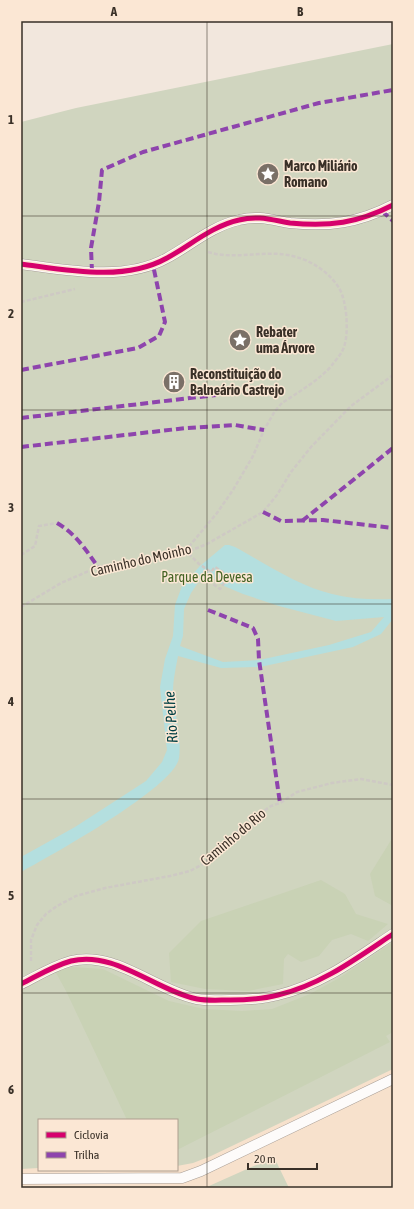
<svg xmlns="http://www.w3.org/2000/svg" width="414" height="1209" font-family="'Asap Condensed',sans-serif">
<style>
.built{fill:#f7e1cc}
.green{fill:#d0d5bf}
.forest{fill:#c9d2b5}
.water{fill:#b4dfdf;fill-rule:evenodd}
.lines{fill:none;stroke-linecap:round;stroke-linejoin:round}
.lane-casing{stroke:#a89e96;stroke-width:11}
.path{stroke:#cec9c4;stroke-width:2.5;stroke-dasharray:4 2;stroke-linecap:butt}
.lane{stroke:#fdfbfa;stroke-width:10}
.quiet{stroke:#8e44ad;stroke-width:4;stroke-dasharray:8 4;stroke-linecap:butt}
.cycleway-casing{stroke:#fbe7d4;stroke-width:8}
.cycleway{stroke:#d6006c;stroke-width:5}
.grid{fill:none;stroke:#393027;stroke-width:1;stroke-opacity:0.55}
.labels{text-anchor:middle;stroke-width:3;stroke-linejoin:round;paint-order:stroke}
.poi-label{font-size:14px;font-weight:bold;fill:#393027;stroke:#fbe7d4;text-anchor:start}
.street-label{font-size:14px;fill:#393027;stroke:#fbe7d4}
.park-label{font-size:14px;fill:#436223;stroke:#fbe7d4}
.water-label{font-size:15px;font-style:italic;fill:#004044;stroke:#fbe7d4}
.neatline{fill:none;stroke:#393027;stroke-width:1.5}
.grid-label{font-size:13px;text-anchor:middle;font-weight:bold;fill:#393027}
</style>
<rect width="100%" height="100%" fill="#f2e7dd"/>
<!-- built -->
<path class="built" d="M393,1032V1188H21V1140L39,1132V1170H177V1150Z"/>
<!-- green -->
<g class="green">
<path d="M393,44V1069L211,1156L193,1163L177,1166V1120H39V1168L21,1169V122L76,108Z"/>
<path d="M274,1157L289,1188H204L209,1186Z"/>
</g>
<!-- forest -->
<g class="forest">
<path d="M393,837V906L375,896L370,874Z"/>
<path d="M321,880L345,894L356,914L388,924L368,941L351,934L332,940L319,956L301,962L288,954L284,959L283,984L248,991L205,989L171,982L169,953L201,921Z"/>
<path d="M393,942V1032L386,1036L390,1042L177,1150V1120H127L66,991L55,971L73,967L103,969L169,1001L204,1009L242,1011L272,1009L310,994L339,978Z"/>
</g>
<!-- water -->
<path class="water" d="M225,545H229L235,547C264,563 300,587 332,594C352,599 373,600 393,599V619L381,634L353,647L260,667L221,668L178,656C176,667 173,680 173,692C174,714 182,736 179,758C175,787 50,856 21,872V857L75,827L146,781L162,762L167,750L160,687L165,659L173,636L175,605L182,586L200,566ZM207,574L224,586L243,594L279,606L336,621L384,617L371,632L329,645L259,660L223,662L180,646L183,636L184,609L191,593L202,577Z"/>
<g class="lines">
<!-- lane casing -->
<g class="lane-casing">
<g id="lane">
<path d="M21,264C67,270 124,282 167,258C191,245 212,226 239,220C258,215 272,220 290,223C329,227 358,223 393,205"/>
<path d="M21,984C37,976 53,966 71,961C114,950 155,990 197,999C207,1001 219,1000 230,1000C246,1000 263,999 278,995C321,985 357,958 393,934"/>
<path d="M21,1179L182,1178L201,1171L393,1079"/>
</g>
</g>
<!-- path -->
<g class="path">
<path d="M208,252C237,261 267,248 296,257C312,261 330,273 339,288C347,301 349,333 344,347C342,353 336,360 332,365C321,379 297,393 282,403L275,411L264,430L253,456L233,490L217,513L191,544L187,552L199,564L211,572L215,567L229,576L220,589L206,579L211,572"/>
<path d="M21,302L75,289"/>
<path d="M21,555L35,546L39,526L57,523"/>
<path d="M21,607L61,583L98,567L187,552L207,544L263,512L277,495L291,472L311,447L351,406L393,375"/>
<path d="M31,961V940L37,925L46,914L57,906L76,896L105,888L170,876L190,871L205,863L218,851L245,824L271,806L280,803L297,792L332,783L361,779L393,785"/>
</g>
<!-- lane -->
<use href="#lane" class="lane"/>
<!-- quiet -->
<g class="quiet">
<path d="M382,211L393,221"/>
<path d="M92,272L91,248L99,202L102,170L143,152L319,103L393,90"/>
<path d="M21,370L138,348L159,336L165,322L153,265"/>
<path d="M21,418L216,395"/>
<path d="M21,447L186,428L235,425L264,430"/>
<path d="M263,512L281,521L323,520L393,528"/>
<path d="M302,521L393,448"/>
<path d="M57,523C76,534 86,550 98,567"/>
<path d="M208,610L253,628L258,639L259,660L280,803"/>
</g>
<!-- cycleway casing -->
<g class="cycleway-casing">
<g id="cycleway">
<path d="M21,264C67,270 124,282 167,258C191,245 212,226 239,220C258,215 272,220 290,223C329,227 358,223 393,205"/>
<path d="M21,984C37,976 53,966 71,961C114,950 155,990 197,999C207,1001 219,1000 230,1000C246,1000 263,999 278,995C321,985 357,958 393,934"/>
</g>
</g>
<!-- cycleway -->
<use href="#cycleway" class="cycleway"/>
</g>
<!-- grid -->
<path class="grid" d="M207,21V1188M21,216H393M21,410H393M21,604H393M21,799H393M21,993H393"/>
<!-- icons -->
<defs>
<g id="sight-disc" transform="scale(1.15)"><circle r="9.5" fill="#7a7067" stroke="#fbe7d4"/><path d="M0-6L1.8-2.2L6-1.7L2.9 1.2L3.7 5.4L0 3.3L-3.7 5.4L-2.9 1.2L-6-1.7L-1.8-2.2Z" fill="#fff"/></g>
<g id="building-disc" transform="scale(1.15)"><circle r="9.5" fill="#7a7067" stroke="#fbe7d4"/><path d="M-4-6H4V6H1V3H-1V6H-4ZM-2.5-4.3h1.7v1.8h-1.7ZM.8-4.3h1.7v1.8H.8ZM-2.5-1h1.7V.8h-1.7ZM.8-1h1.7V.8H.8Z" fill="#fff"/></g>
</defs>
<g fill-rule="evenodd">
<use href="#sight-disc" x="268" y="174"/>
<use href="#sight-disc" x="240" y="340"/>
<use href="#building-disc" x="174" y="382"/>
</g>
<g class="labels">
<!-- poi labels -->
<g class="poi-label">
<text x="284" y="171">Marco Miliário<tspan x="284" dy="16">Romano</tspan></text>
<text x="256" y="337">Rebater<tspan x="256" dy="16">uma Árvore</tspan></text>
<text x="190" y="379">Reconstituição do<tspan x="190" dy="16">Balneário Castrejo</tspan></text>
</g>
<!-- street labels -->
<g class="street-label">
<text transform="translate(141 560) rotate(-13)" y="5">Caminho do Moinho</text>
<text transform="translate(233 837) rotate(-40)" y="5">Caminho do Rio</text>
</g>
<!-- park labels -->
<g class="park-label">
<text x="207" y="582">Parque da Devesa</text>
</g>
<!-- water labels -->
<g class="water-label">
<text transform="translate(171 717) rotate(-94)" y="5">Rio Pelhe</text>
</g>
</g>
<!-- border -->
<rect width="414" height="1209" fill="none" stroke="#fbe7d4" stroke-width="44"/>
<!-- legend -->
<rect x="38" y="1119" width="140" height="52" fill="#fbe7d4" stroke="#ad9e8f"/>
<rect x="46" y="1132" width="20" height="6" fill="#d6006c" stroke="#ad9e8f"/>
<text x="74" y="1139" font-size="12" fill="#393027">Ciclovia</text>
<rect x="46" y="1152" width="20" height="6" fill="#8e44ad" stroke="#ad9e8f"/>
<text x="74" y="1159" font-size="12" fill="#393027">Trilha</text>
<!-- scale -->
<path d="M248 1163v6h69v-6" fill="none" stroke="#393027" stroke-width="2"/>
<text x="254" y="1163" font-size="12" fill="#393027" stroke="#fbe7d4" stroke-width="3" paint-order="stroke">20 m</text>
<rect x="22" y="22" width="370" height="1165" class="neatline"/>
<g class="grid-label">
<text x="114" y="16">A</text>
<text x="300" y="16">B</text>
<text x="11" y="124">1</text>
<text x="11" y="318">2</text>
<text x="11" y="512">3</text>
<text x="11" y="706">4</text>
<text x="11" y="900">5</text>
<text x="11" y="1094">6</text>
</g>
</svg>
